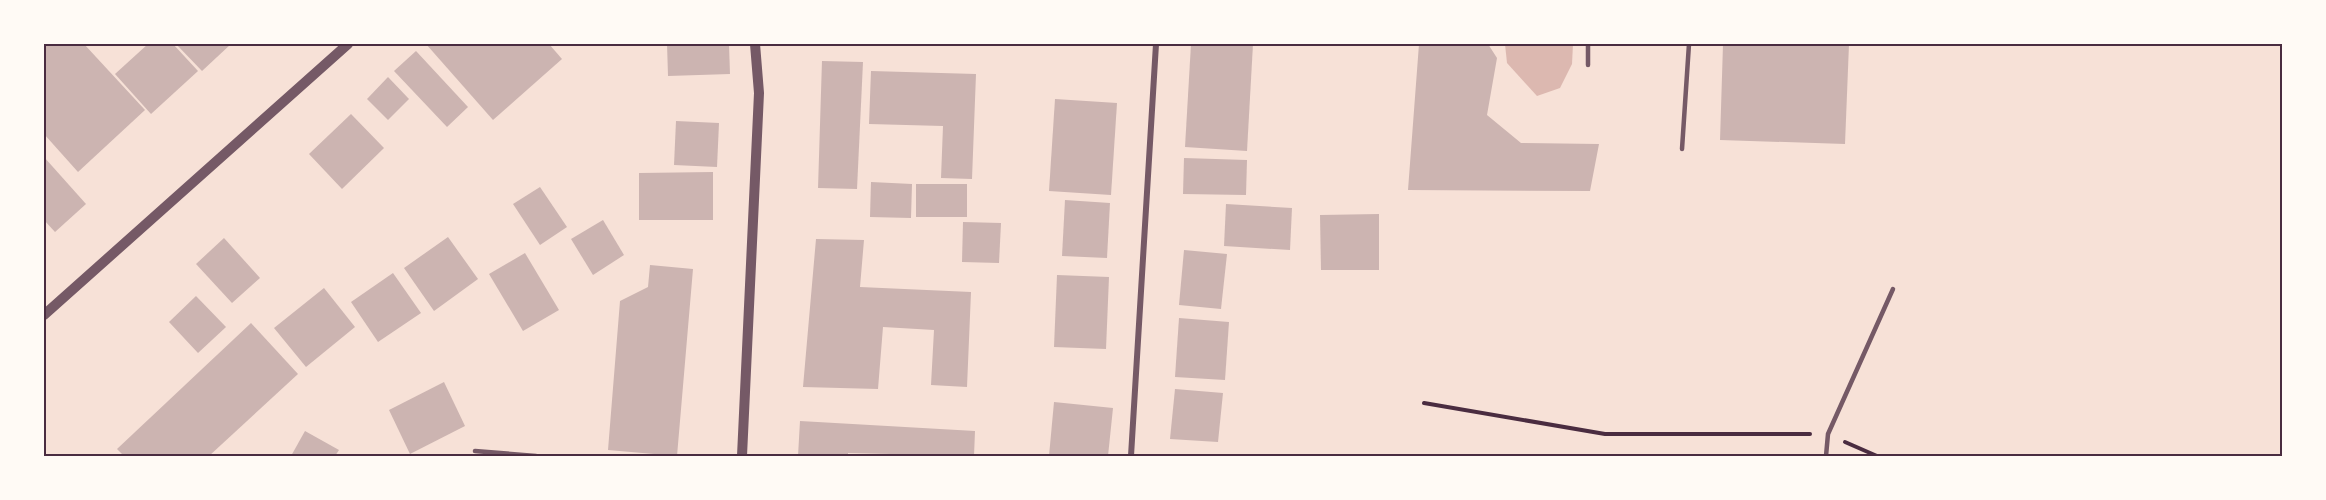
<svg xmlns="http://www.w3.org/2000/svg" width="2326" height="500" font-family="'Work Sans',sans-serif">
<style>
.water{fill:#dcb8b0}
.building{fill:#ccb4b1}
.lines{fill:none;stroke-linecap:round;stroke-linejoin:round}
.path{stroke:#4a2c40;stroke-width:4}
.service{stroke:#755966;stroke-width:4.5}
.minor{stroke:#755966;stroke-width:6}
.tertiary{stroke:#755966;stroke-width:10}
.neatline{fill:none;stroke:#4a2c40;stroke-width:2}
</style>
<rect width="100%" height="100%" fill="#f7e1d7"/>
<!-- water -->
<path class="water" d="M1505,44H1573L1572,64L1560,88L1537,96L1507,63Z"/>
<!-- building -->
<g class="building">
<path d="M44,44H84L145,110L78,172L44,134Z"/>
<path d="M148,44H173L198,71L151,114L115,74Z"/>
<path d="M176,44H231L202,71Z"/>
<path d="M426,44H549L562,59L493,120Z"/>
<path d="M667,44H729L730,74L668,76Z"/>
<path d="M1191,44H1253L1247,151L1185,147Z"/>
<path d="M1419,44H1488L1497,58L1487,115L1521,143L1599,144L1590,191L1408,190Z"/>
<path d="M1723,44H1849L1845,144L1720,140Z"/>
<path d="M416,51L468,107L447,127L394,71Z"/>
<path d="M822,61L863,62L857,189L818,188Z"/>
<path d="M871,71L976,74L972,179L941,178L943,126L869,124Z"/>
<path d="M388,77L409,99L388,120L367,99Z"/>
<path d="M1055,99L1117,103L1111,195L1049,191Z"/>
<path d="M351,114L384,148L342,189L309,154Z"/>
<path d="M676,121L719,123L717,167L674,165Z"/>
<path d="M44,157L86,204L55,232L44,220Z"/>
<path d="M1184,158L1247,160L1246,195L1183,194Z"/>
<path d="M713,172V220H639V173Z"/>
<path d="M871,182L912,184L911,218L870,217Z"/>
<rect x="916" y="184" width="51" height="33"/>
<path d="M540,187L567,227L540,245L513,204Z"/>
<path d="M1065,200L1110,203L1107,258L1062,256Z"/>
<path d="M1226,204L1292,208L1290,250L1224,246Z"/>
<path d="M1379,214V270H1321L1320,215Z"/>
<path d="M603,220L624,255L593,275L571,239Z"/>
<path d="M963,222L1001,223L999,263L962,262Z"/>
<path d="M448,237L478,279L434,311L404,268Z"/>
<path d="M224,238L260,278L232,303L196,264Z"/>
<path d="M816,239L864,240L860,287L971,292L967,387L931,385L934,330L883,327L878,389L803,387Z"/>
<path d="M1184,250L1227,254L1221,309L1179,305Z"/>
<path d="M525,253L559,310L523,331L489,274Z"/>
<path d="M650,265L693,269L677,456L608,450L620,301L648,287Z"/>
<path d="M393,273L421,313L378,342L351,302Z"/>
<path d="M1057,275L1109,277L1106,349L1054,347Z"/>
<path d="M324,288L355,327L306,367L274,328Z"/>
<path d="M196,296L226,327L198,353L169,322Z"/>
<path d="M1179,318L1229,322L1225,380L1175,377Z"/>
<path d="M251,323L298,374L209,456H124L117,449Z"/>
<path d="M444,382L465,426L410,454L389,410Z"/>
<path d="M1175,389L1223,393L1218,442L1170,439Z"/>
<path d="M1054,402L1113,408L1108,456H1049Z"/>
<path d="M800,421L975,431L974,456L848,453V456H798Z"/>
<path d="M305,431L339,450L335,456H291Z"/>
</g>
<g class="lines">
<!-- path -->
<g class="path">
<path d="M1424,403L1605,434H1810"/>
<path d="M1845,442L1877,456"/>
</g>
<!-- service -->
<g class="service">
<path d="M1588,65V44"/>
<path d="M1682,149L1689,44"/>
<path d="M475,451L536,456"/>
<path d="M1826,456L1828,434L1893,289"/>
</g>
<!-- minor -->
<path class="minor" d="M1131,456L1156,44"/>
<!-- tertiary -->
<g class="tertiary">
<path d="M44,315L348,44"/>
<path d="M742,456L759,93L755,44"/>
</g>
</g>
<!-- border -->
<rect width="2326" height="500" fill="none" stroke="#fffaf5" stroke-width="90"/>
<rect x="45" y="45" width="2236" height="410" class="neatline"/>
</svg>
